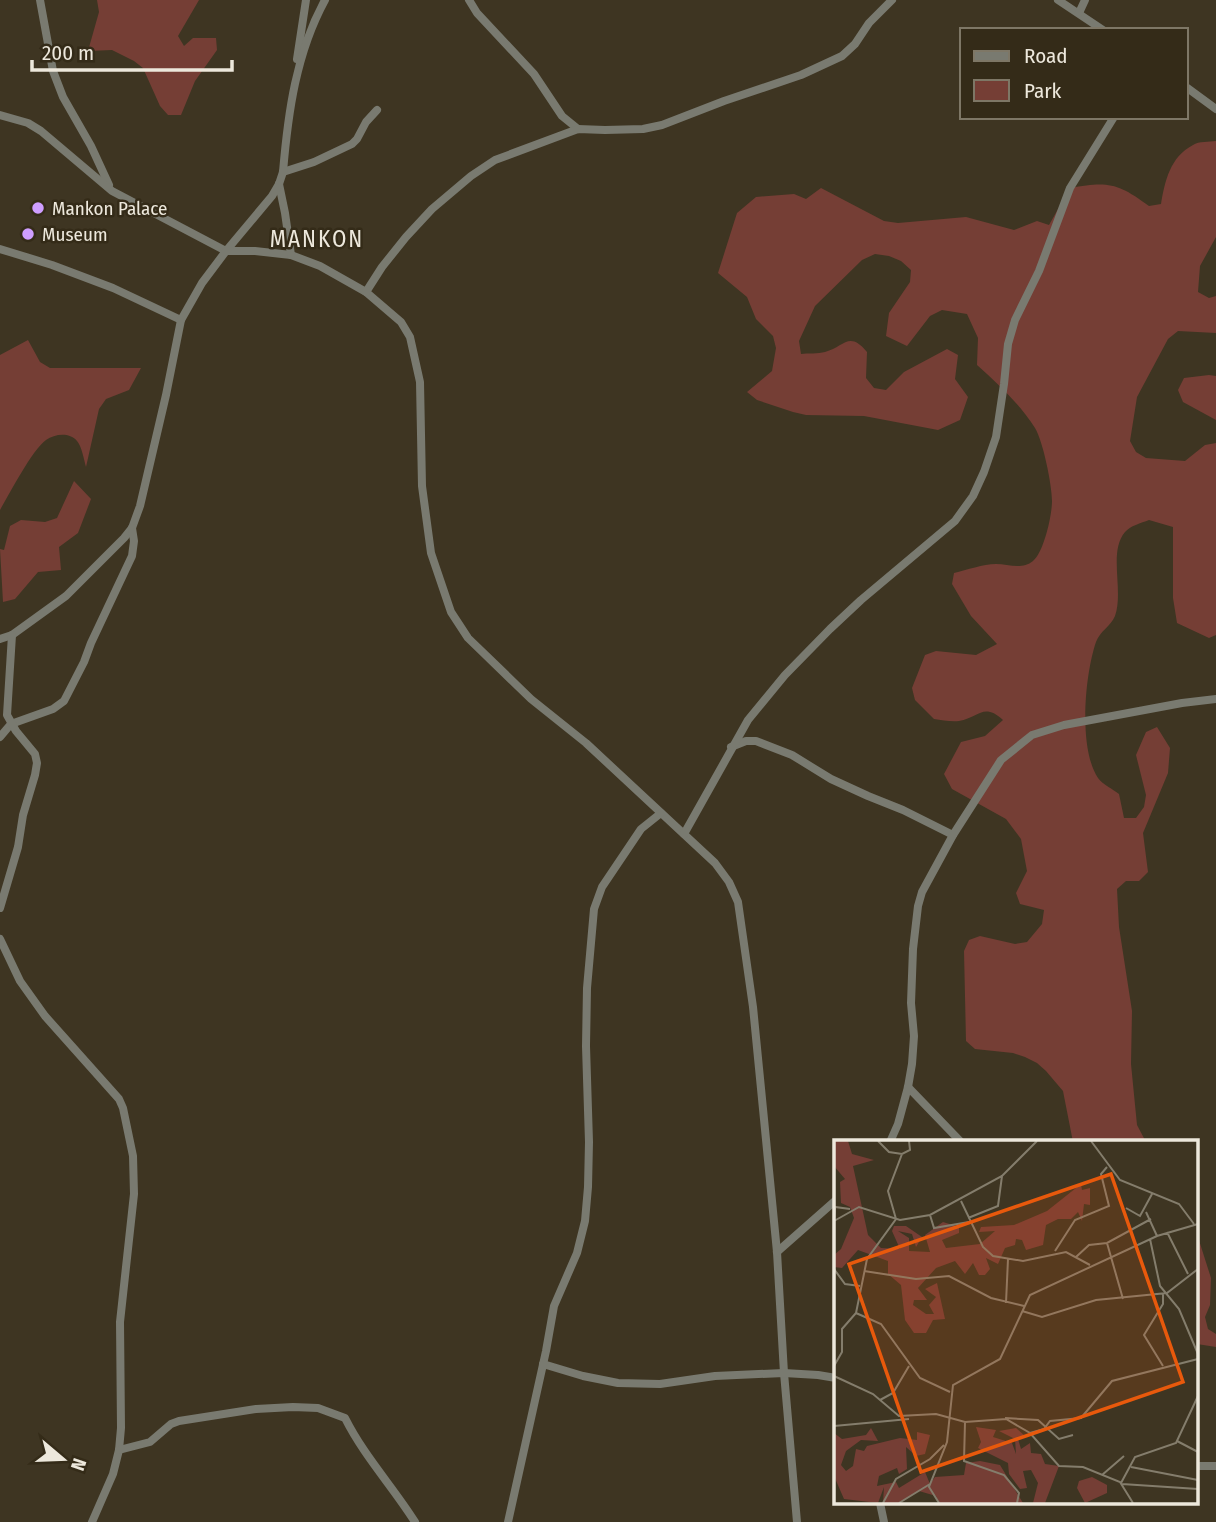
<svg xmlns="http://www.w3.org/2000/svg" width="1216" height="1522" font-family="'Fira Sans Condensed',sans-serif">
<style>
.green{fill:#753e35}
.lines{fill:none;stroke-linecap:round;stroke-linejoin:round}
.minor{stroke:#797a70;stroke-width:8}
.poi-dot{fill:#cf9eff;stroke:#342b18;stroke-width:2.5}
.labels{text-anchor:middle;stroke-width:5;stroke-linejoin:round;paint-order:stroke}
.poi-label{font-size:19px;fill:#ede8dc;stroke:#342b18;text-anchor:start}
.quarter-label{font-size:23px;letter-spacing:2px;fill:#ede8dc;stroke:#342b18}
.inset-road{fill:none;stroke:#847d6c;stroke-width:2}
.view{fill:#e8590c;fill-opacity:0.15;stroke:#e8590c;stroke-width:3.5}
.inset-edge{fill:none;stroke:#ede8dc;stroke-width:3.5}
</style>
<rect width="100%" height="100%" fill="#3e3522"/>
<!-- green -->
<g class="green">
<path d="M97,0H199L178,36L184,46L193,38H216L217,50L195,81L181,115H168L160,106L143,68L134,61L112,50L88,51L99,12Z"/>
<path d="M1216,141V237L1200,266L1198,292L1209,298L1216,296V333L1178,331L1168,339L1137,397L1130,441L1136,452L1146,458L1185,461L1205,445L1216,443V635L1209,638L1177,623L1173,598V527L1149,520C1141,523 1130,526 1125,532C1108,552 1124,590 1115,616C1111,626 1100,631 1096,642C1085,674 1078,748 1098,778C1103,785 1113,789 1119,794L1124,818H1136L1144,807L1146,795L1136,755L1146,732L1157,727L1170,748L1168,773L1143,833L1148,872L1139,881H1126L1117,889L1119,927L1132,1011L1131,1064L1137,1125L1146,1142H1073L1063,1091L1046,1071L1037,1063L1025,1057L1013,1053L975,1049L966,1041L964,951L969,940L980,936L1015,944L1027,942L1042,924L1044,910L1020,904L1016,893L1027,871L1021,839L1006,819L952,789L944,774L961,742L985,736L1003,720C983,702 979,718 959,721C951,722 942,720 934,719L915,700L912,688L925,655L936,651L976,655L997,644L971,616L952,584L954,573C967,570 983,564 996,564C1008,564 1022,570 1033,561C1044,552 1052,515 1052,501C1052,485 1043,441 1035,428C1020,404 998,384 977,365L978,338L967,314L942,310L930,316L907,346L886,336L889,313L910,282L911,270L901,261L889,256L875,254L862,260L815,306L799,341L801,354C808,353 818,354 825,352C844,347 849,330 867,352L866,378L874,388L886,390L904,372L947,349L958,355L955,379L968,397L960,420L938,430L864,416L806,415L793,412L757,400L747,392L772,371L776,348L773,336L756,319L747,297L718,273L737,213L756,197L794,194L806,199L821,188L884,221L898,223L966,217L1014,230L1037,221L1049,225L1070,188C1108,181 1118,183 1149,206L1161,204C1165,181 1170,157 1193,145C1199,141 1209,142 1216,141Z"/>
<path d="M28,340L40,362L50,368H141L129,390L106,399L99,409L86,467C84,460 82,447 77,441C69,432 55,434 46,440C32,450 10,493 0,510V355Z"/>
<path d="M1209,375L1216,376V420L1183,402L1178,390L1184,378Z"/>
<path d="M74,481L91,499L78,533L59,547L61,570L38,572L15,599L3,602L0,549L4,550L10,526L21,520L45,522L57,518Z"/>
<path d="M1197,1234L1211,1278L1210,1305L1205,1317L1208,1329L1216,1334V1347L1197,1344Z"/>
</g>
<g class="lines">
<!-- minor -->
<g class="minor">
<path d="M40,0L53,71L63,97L91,146L109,185"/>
<path d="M469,0L477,13L534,74L562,116L578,129"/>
<path d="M1058,0L1103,30"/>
<path d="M1079,13L1085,0"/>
<path d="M297,59L306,0"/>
<path d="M1186,87L1216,109"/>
<path d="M0,115L28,123L41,131L112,191L226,251H255L291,255L320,266L366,292L401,322L410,337L420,382L422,486L431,553L451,612L468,638L531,699L586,743L715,863L729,882L738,902L753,1007L777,1252L784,1373L797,1522"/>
<path d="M283,172L314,162L352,144L357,139L366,122L377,110"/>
<path d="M279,184L285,213L291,255"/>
<path d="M0,249L52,265L113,288L181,320"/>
<path d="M366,292L382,267L406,237L432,209L471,176L495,160L578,129L605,130L643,129L662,125L724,101L801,75L842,56L855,44L869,23L892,0"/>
<path d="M0,639L12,635L66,596L124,538L132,528L140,506L166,395L181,320L202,283L226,251L272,196L279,184L283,172C288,113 296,53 325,0"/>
<path d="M0,737L11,724L53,709L64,701L84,662L91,643L132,556L134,541L132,528"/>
<path d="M731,747L746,741H756L792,755L831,779L868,796L903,810L953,835"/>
<path d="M684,834L748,720L785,675L830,629L861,600L955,521L973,496L984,472L996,437L1004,384L1008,344L1015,320L1039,271L1070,188L1114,117"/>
<path d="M0,908L18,847L23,815L35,775L37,763L35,754L16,731L7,715L12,635"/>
<path d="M0,939L20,981L45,1016L119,1099L123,1108L133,1156L134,1194L120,1322L121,1428L119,1450L113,1474L92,1522"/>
<path d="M908,1087L961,1142"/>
<path d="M890,1142L898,1124L908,1087L912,1064L914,1036L911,1003L913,949L918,906L922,892L953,835L1001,760L1032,735L1064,725L1182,703L1216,699"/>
<path d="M777,1252L836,1200"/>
<path d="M543,1364L583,1376L618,1383L660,1384L715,1376L784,1373L818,1375L836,1378"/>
<path d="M119,1450L150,1442L171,1424L179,1421L256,1409L293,1407L318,1408L345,1418C364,1456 393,1487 415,1522"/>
<path d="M1197,1466H1216"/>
<path d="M880,1503L884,1522"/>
<path d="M508,1522L546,1351L554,1306L577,1253L585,1221L588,1187L589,1142L586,1046L587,988L594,909L602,887L641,829L661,813"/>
</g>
</g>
<!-- markers -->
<g class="poi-dot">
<circle cx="38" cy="208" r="7"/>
<circle cx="28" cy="234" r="7"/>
</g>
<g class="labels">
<!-- poi labels -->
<g class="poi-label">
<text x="52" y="215">Mankon Palace</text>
<text x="42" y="241">Museum</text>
</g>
<!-- quarter labels -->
<g class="quarter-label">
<text x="317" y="247">MANKON</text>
</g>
</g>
<!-- overview -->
<g transform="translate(834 1140)">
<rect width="364" height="364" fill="#3e3522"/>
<path d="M0,1H14L18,14L40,20L19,26L34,95L47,108L66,109L58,91L60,86H72L88,97L82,107L78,94L64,91L75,98V111L96,112L91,95L109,82L125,87V93L108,100L112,108L146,104L161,91L145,92L147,87L180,85L213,71L247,44L248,50L256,48V65L250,64L248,81L244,72L237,79H224L212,85L209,105L192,110L188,100L182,99L181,105L171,108L164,124L152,118L156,129L151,135H145L139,123L131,134L121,121L102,128L84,148L93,160H80L79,165L92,174H100L95,165L102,157L91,149L103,143L111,179L99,180L92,193H80L71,180L67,145L54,134V121L24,110L8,128L0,127V115L7,109L20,78L16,67L7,63L6,42L11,39L0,26ZM142,287L162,290L159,297L178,303L182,314L181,299L165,291L182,288L191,296L184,299L187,309L196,303L197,313L207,314L211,324L225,326L211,363H199L204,343L197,330L189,331L193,348L186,349L175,334L174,323L144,308L147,302ZM37,288L44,301L27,300L12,311L7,325L12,331L19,326L22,309L30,311L33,306L66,298L83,300V292L96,295L91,314L82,316L72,307L73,329L65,334L63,328L45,336L43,346L62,342L65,348L91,332L96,344L101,337L130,335L132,323L146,321L166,325L189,363H104L102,356L85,351L65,363H49L50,347L44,363L10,359L0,336V293L8,299L32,295ZM258,337L273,345V353L251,363L243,348L245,341Z" fill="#753e35"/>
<path class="inset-road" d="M44,1L55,12L68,14L76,10L75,1M257,1L286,40L345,64L360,84M127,61L149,107L159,116L189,121L232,112L256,125M292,68L306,76L318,54M312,72L323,96M96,75L100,88L135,82M134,78L164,66L168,36M0,79L1,67L16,69M0,81L25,67L66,80L96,75L168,36L203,1M333,92L354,134M316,99L326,146L345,169L364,214M273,103L289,159M221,111L241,80L275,66L267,34L273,27M242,117L255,105L273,103L317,79M0,129L11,144L26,146M30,131L82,139L115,136L157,158L190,166M172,163L174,119M188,171L208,177L262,160L333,153L364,129M22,173L47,184L86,238L116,252M0,226L8,212V189L22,173L33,119L62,79L54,51L68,14M329,226L310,195L329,164V154M0,236L39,254L65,276L102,274L131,282L172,279L196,293L225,326L249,327L286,342L299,363M46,260L59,253L75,226M171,278L204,280L225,299L239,295M131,282L130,321L170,335L185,353L183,363M0,286L75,279M196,293L210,289L216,281L247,278L278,241L364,219M343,301L364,312M297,327L364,340M268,335L290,316M287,343L301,317L342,303L364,256M288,344L364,349M49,363L62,339L96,319L110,305M65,363L96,344M105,363L95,347L113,302L119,245L166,219L196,155L323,96L364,84"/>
<path class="view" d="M277,34L349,242L87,332L15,124Z"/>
<rect width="364" height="364" class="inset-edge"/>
</g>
<!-- legend -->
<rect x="960" y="28" width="228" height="91" fill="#342b18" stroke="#7e7766" stroke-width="2"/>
<rect x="974" y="51" width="35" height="10" fill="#797a70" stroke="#7e7766" stroke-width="2"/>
<text x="1024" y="63" font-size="21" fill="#ede8dc">Road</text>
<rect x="974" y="80" width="35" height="21" fill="#753e35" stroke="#7e7766" stroke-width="2"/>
<text x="1024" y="98" font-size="21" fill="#ede8dc">Park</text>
<!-- north arrow -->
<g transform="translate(63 1459) rotate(109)" stroke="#342b18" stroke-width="5" paint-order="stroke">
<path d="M0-5L12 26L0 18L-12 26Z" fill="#ede8dc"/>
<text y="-10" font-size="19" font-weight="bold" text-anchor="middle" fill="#ede8dc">N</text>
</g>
<!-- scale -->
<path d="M32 60v10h200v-10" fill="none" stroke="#ede8dc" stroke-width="3.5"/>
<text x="42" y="60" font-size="21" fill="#ede8dc" stroke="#342b18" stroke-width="5" paint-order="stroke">200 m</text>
</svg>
